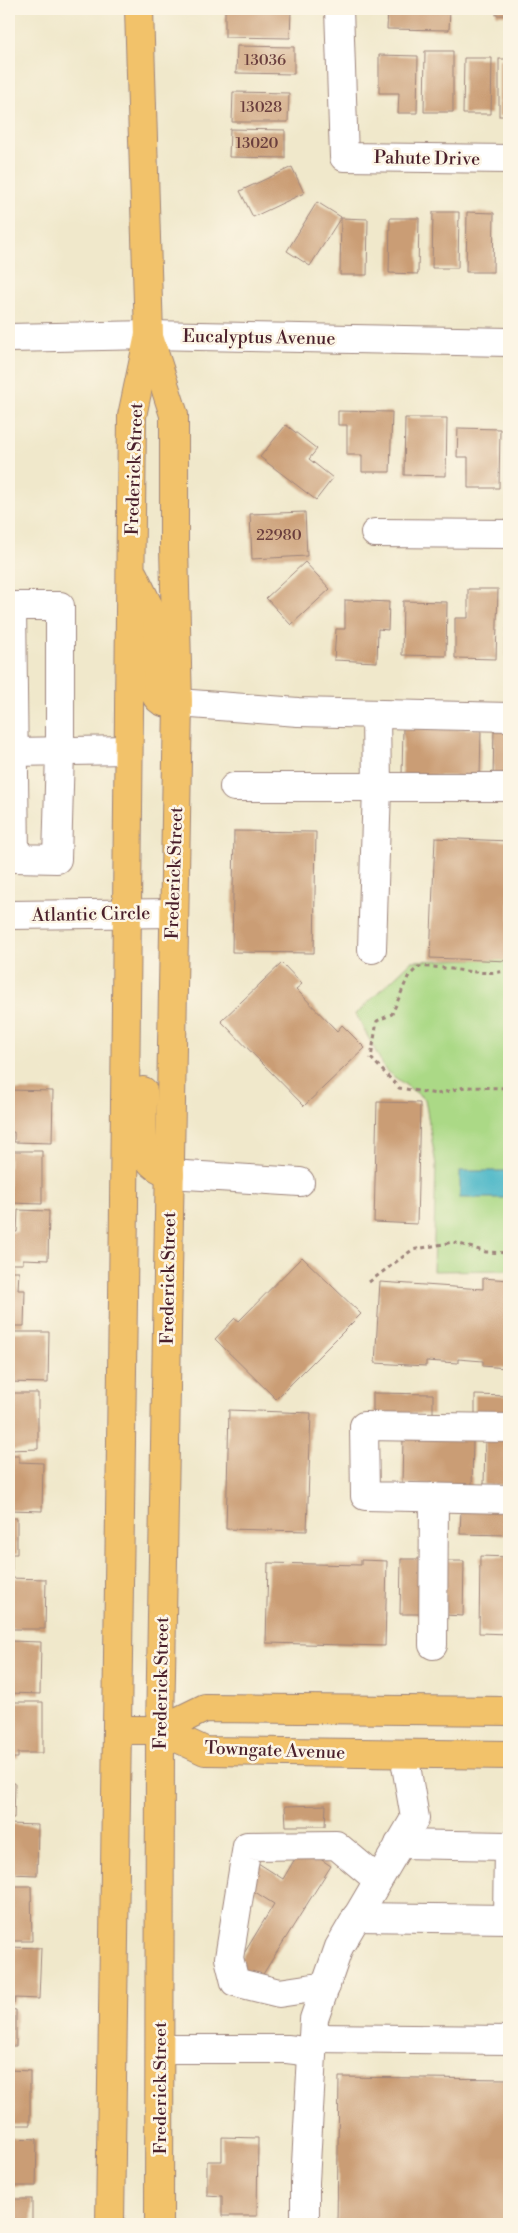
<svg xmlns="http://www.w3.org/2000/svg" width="518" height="2233" font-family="'Libre Bodoni',serif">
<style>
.green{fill:#abd986;stroke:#7a7c58}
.water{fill:#4cb7c8;stroke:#4b6b7a}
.building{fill:#ca9d74}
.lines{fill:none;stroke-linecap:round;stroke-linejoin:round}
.minor-casing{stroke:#9d847b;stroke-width:30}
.major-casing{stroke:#9d847b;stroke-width:30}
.path{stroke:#9d847b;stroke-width:3;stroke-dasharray:4 4;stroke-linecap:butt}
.minor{stroke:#fff;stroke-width:28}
.major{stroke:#f2c26a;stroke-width:28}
.labels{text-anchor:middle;stroke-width:5;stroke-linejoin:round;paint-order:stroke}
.number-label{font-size:15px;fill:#6a3e3d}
.street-label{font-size:18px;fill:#4a1f2b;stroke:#fcf5e5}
</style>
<rect width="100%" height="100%" fill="#fcf5e5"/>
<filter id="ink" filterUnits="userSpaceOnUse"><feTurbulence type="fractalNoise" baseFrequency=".02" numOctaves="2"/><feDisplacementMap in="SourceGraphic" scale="10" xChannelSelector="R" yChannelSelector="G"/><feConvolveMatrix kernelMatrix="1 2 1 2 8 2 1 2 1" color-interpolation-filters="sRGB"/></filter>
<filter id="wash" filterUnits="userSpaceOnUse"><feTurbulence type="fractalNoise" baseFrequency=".0096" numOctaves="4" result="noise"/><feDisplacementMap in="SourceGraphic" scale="20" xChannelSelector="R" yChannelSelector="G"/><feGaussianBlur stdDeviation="1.12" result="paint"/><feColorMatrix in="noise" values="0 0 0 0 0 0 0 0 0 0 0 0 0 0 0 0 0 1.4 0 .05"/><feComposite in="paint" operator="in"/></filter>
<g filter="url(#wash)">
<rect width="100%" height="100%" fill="#f0e8cb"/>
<!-- green -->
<path class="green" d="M509,958V1270L433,1271L436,1165L425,1099L386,1071L356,1014L412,961Z"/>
<!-- water -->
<rect class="water" x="460" y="1171" width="46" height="27"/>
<g id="blocks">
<!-- building -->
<g class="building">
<path d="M388,9H450L449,30L387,29Z"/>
<rect x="496" y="9" width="13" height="6"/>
<path d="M225,10L291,11L290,38L225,37Z"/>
<path d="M237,46L294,47V74L236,73Z"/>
<path d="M425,51H453V112H424Z"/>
<path d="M379,55L418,56L417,113H398L399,93H379Z"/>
<path d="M464,58H492L491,114H463Z"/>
<rect x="499" y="59" width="10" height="57"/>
<path d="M233,92L289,93L288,122H232Z"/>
<path d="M230,129L285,130V158L229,157Z"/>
<path d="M292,167L304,193L253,217L240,191Z"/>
<path d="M317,202L341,217L310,266L287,251Z"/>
<path d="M433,212H459L458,268H432Z"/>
<path d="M467,212L494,213L493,272H466Z"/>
<path d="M341,218L368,219L367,275H340Z"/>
<path d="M390,218H419L418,274L389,273Z"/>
<path d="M338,411L392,412L390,472H362V455H347V425H338Z"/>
<path d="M405,418H447L446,476L404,475Z"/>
<path d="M286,425L317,449L309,459L333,478L316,500L260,457Z"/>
<path d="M458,428L500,429L499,488H468V457H457Z"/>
<path d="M305,512L307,556L252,559L250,514Z"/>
<path d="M305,562L330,589L291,625L266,598Z"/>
<path d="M507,586H509V659H506Z"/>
<path d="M468,589H498L496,659L455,658V618H468Z"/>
<path d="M345,600L389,602L388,630L378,629L377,662L334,660L336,629H345Z"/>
<path d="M403,601L447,602L446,656L402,655Z"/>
<path d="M403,728L481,729L480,777L402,775Z"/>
<path d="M494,729H509V777H493Z"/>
<path d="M234,831L316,832L314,953L232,952Z"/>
<path d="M435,838L509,841V961L430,958Z"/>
<path d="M282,963L302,984L296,989L337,1031L342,1025L365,1048L304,1106L221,1021Z"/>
<path d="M9,1090L53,1091L52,1143L14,1142V1132H9Z"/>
<path d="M377,1102L420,1103L417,1224L374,1222Z"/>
<path d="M9,1151H42V1204L9,1203Z"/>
<path d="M18,1210L49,1211L48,1260L23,1259V1264H9V1232H17Z"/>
<path d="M302,1257L361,1314L276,1399L215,1339L235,1318L239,1321Z"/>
<path d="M9,1271H19L18,1290H25L24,1326H9Z"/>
<path d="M483,1278L509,1280L506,1368L483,1366V1361L458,1359V1363L426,1361V1366L375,1363L380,1282L483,1289Z"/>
<path d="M9,1332H49L48,1383L9,1382Z"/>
<path d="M9,1393H38V1449L9,1450Z"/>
<path d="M373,1393L433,1394V1414L373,1413Z"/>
<path d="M475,1395L509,1396V1415L475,1414Z"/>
<path d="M229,1410L311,1413L307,1531L226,1529Z"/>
<path d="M403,1438L473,1439L472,1486L402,1484Z"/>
<path d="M485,1439L509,1440V1485H484Z"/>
<path d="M9,1456H19V1462L43,1463L42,1511L10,1510Z"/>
<path d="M461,1510L509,1511V1535L460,1534Z"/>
<path d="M9,1518H17V1554H12V1571H9Z"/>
<path d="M480,1556L509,1557V1634L479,1633Z"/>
<path d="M401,1559H422V1614H400Z"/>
<path d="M361,1560L387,1561L385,1646L266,1643L268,1563L361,1565Z"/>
<path d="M445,1561H464L463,1616L445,1615Z"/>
<path d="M9,1578L46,1579L45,1629H9Z"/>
<path d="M9,1641L41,1642L40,1694L9,1693Z"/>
<path d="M11,1702H43V1753H18V1758H9Z"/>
<path d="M9,1783H15L14,1818H9Z"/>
<path d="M326,1805L325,1826H286L285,1806Z"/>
<path d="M9,1824L38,1825L37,1875L9,1874Z"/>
<path d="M302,1847L331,1866L260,1979L237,1965L274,1904L244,1885L258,1863L283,1879Z"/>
<path d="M9,1886H31L32,1941H9Z"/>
<path d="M10,1947L41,1948L39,1999L15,1998L14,2004H9Z"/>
<path d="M9,2009L16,2010V2046H9Z"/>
<path d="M9,2070L30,2071V2125H9Z"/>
<path d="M339,2077L509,2079V2224H337Z"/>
<path d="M222,2137L258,2138L257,2216H222V2196L207,2195V2161H222Z"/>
<path d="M9,2138L37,2139L36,2186H9Z"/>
<rect x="9" y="2199" width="23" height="25"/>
</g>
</g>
</g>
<g filter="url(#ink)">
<use href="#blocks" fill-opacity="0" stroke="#9d847b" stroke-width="1"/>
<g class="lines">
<!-- minor casing -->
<g class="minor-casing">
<g id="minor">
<path d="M339,9L344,157L509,159"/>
<path d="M9,338L149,335L509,342"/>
<path d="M375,533L509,534"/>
<path d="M12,606H60V751L57,859L15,858Z"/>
<path d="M178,703L298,712L509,717"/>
<path d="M14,752L128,750"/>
<path d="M234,787H509"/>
<path d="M9,915L173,913"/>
<path d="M372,949L377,787L376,715"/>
<path d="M170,1174L300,1182"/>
<path d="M509,1428L364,1426L365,1496L509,1499"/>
<path d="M433,1645L434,1497"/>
<path d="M399,1844L508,1846L507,1919"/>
<path d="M356,1917L509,1919"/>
<path d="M326,1986L279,1993L235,1982L229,1958L247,1846L336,1845L378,1880"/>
<path d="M313,2038L509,2040"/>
<path d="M160,2049H287L312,2052"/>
<path d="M305,2224V2182L314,2019L339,1947L415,1818L404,1754"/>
</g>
</g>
<!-- major casing -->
<g class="major-casing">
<g id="major">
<path d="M149,337L174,415V548L178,703L160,1730L159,2224"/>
<path d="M134,576L151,611L154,624L155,694C160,704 167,703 178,703"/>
<path d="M143,1091C144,1111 138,1143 150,1161C155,1168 163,1170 170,1174"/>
<path d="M117,1730H160L205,1751L509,1755"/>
<path d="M160,1730L205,1708L509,1711"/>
<path d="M110,2224L123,1299L132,416L149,335L139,9"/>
</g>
</g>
<!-- path -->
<g class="path">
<path d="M509,970C480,978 448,965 418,967L408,977L392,1014L377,1021L371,1058L399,1088L437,1094L465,1087L509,1088"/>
<path d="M369,1282L412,1250L453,1242L486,1252L509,1253"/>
</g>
<!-- minor -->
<use href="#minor" class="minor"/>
<!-- major -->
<use href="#major" class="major"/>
</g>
</g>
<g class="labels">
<!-- number labels -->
<g class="number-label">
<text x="265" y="65">13036</text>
<text x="261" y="112">13028</text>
<text x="257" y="148">13020</text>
<text x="279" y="540">22980</text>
</g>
<!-- street labels -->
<g class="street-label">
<text transform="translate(427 158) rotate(1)" y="6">Pahute Drive</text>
<text transform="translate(259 337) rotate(1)" y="6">Eucalyptus Avenue</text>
<text transform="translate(134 469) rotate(-88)" y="6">Frederick Street</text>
<text transform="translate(174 873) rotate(-88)" y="6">Frederick Street</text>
<text transform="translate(91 914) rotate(-1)" y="6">Atlantic Circle</text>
<text transform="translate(168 1278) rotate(-89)" y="6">Frederick Street</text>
<text transform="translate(161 1683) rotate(-89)" y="6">Frederick Street</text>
<text transform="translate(275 1750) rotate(2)" y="6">Towngate Avenue</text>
<text transform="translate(160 2088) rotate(-90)" y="6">Frederick Street</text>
</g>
</g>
<!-- margin -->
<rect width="518" height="2233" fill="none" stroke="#fcf5e5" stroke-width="30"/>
</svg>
